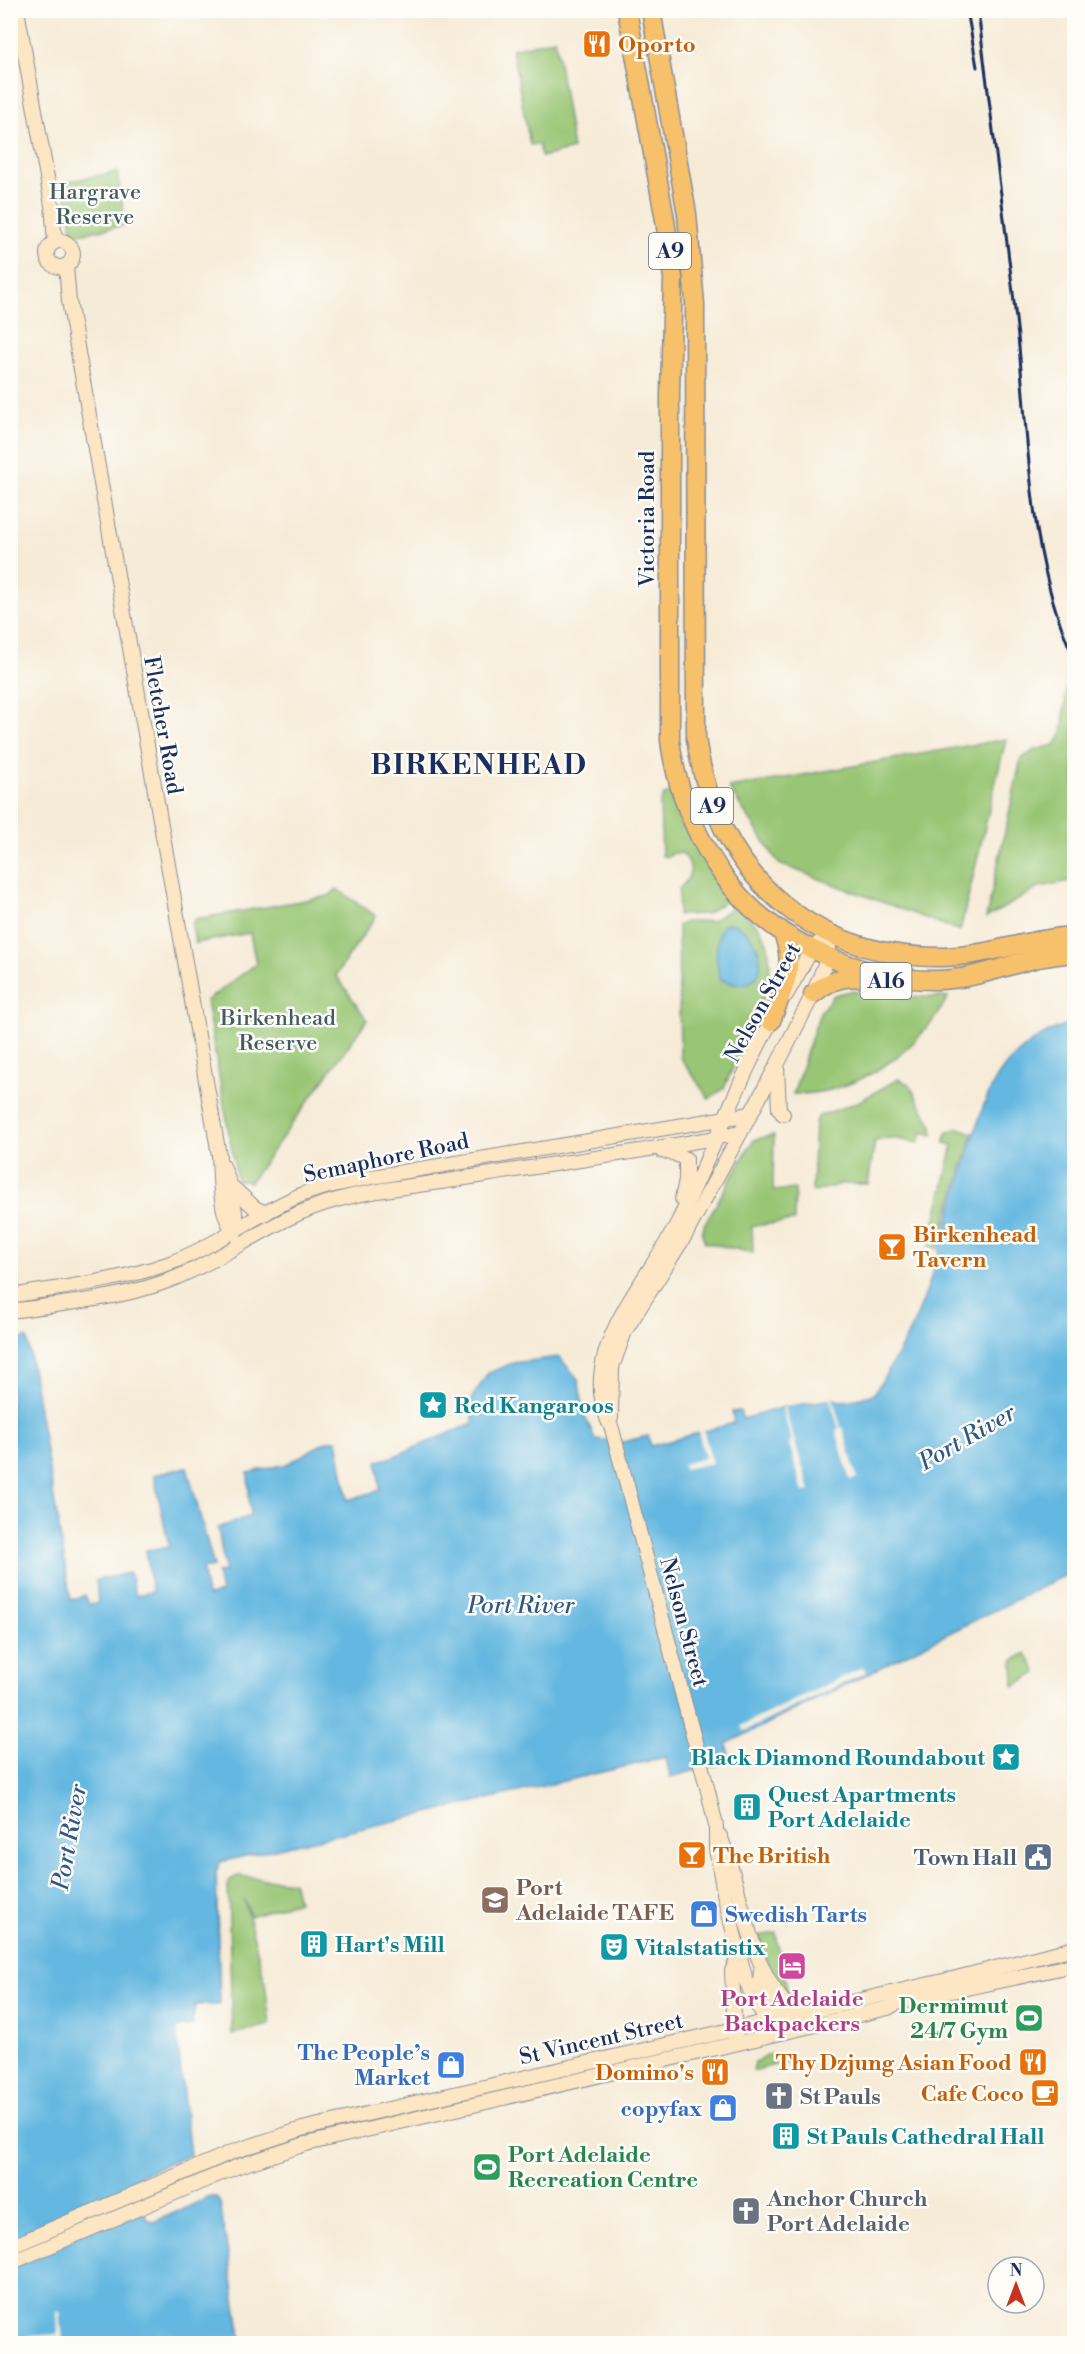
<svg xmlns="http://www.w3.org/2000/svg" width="1085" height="2354" font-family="'Libre Bodoni',serif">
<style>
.green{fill:#99c675;stroke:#5a7a6a;stroke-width:1.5}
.water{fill:#64b7e0;stroke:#40739f;stroke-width:1.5}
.pier{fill:#f6ebd7}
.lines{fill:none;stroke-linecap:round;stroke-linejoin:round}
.secondary-casing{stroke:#888d9a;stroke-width:16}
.highway-casing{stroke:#888d9a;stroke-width:21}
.secondary{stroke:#fce6c4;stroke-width:14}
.highway{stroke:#f7c06b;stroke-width:18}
.rail{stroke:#1b2f5e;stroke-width:3}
.labels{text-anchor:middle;stroke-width:5;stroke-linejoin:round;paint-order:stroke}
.shield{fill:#fdfcf7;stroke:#5f6c8c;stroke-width:1.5}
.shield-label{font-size:21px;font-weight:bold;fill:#1b2f5e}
.food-label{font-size:22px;font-weight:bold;fill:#c56008;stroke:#fdfcf7;text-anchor:start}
.park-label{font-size:22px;fill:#415c65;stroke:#fdfcf7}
.street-label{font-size:22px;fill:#1b2f5e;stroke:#fdfcf7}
.culture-label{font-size:22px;font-weight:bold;fill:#0d838f;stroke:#fdfcf7;text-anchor:start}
.service-label{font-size:22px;font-weight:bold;fill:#4e5e75;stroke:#fdfcf7;text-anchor:end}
.education-label{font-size:22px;font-weight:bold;fill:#785e54;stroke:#fdfcf7;text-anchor:start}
.shop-label{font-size:22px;font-weight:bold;fill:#366cbe;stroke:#fdfcf7;text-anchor:end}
.hotel-label{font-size:22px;font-weight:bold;fill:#b23c85;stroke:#fdfcf7}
.leisure-label{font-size:22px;font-weight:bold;fill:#27864d;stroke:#fdfcf7;text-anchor:end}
.worship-label{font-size:22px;font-weight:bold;fill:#5b616d;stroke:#fdfcf7;text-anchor:start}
.water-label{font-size:24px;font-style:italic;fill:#315885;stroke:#fdfcf7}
.district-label{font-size:28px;font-weight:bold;letter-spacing:1.5px;fill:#1b2f5e;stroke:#fdfcf7}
</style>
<rect width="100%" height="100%" fill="#fdfcf7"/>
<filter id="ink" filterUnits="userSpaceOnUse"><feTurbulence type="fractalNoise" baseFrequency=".0167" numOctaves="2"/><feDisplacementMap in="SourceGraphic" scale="12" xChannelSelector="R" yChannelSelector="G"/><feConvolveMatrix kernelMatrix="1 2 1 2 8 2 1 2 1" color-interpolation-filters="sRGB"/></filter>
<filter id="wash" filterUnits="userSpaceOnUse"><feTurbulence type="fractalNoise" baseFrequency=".008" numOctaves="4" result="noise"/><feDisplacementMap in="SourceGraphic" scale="24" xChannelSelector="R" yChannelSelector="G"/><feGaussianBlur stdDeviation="1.35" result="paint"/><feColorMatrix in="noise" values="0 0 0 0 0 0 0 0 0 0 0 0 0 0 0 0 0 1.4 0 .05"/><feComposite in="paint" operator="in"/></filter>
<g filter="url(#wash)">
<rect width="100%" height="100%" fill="#f6ebd7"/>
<!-- green -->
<g class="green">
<path d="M555,39L573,149L541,157L539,144L530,145L512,49Z"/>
<path d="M117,172L126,225L73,235L64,182Z"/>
<path d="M1069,660L1074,672V880L1040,887L986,918L1021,759L1035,750L1055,745L1062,734Z"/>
<path d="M1006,739L960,931L779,864L729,788Z"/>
<path d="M672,793C685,832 706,864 730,898L706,914L678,915L679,889C692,877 695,866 682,853H674L667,857L662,856L660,803L664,795Z"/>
<path d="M337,889L376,916L336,975L367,1020L250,1182L237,1180L206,1001L256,964L250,933L195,943L192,924L196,919L329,896Z"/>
<path d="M735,906L759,927L768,945L770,964L768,987L724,1088L709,1099L680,1057L678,926L685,922L712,921Z"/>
<path d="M851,991L906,997H948C918,1052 856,1095 793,1094L820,1012L834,995Z"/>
<path d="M898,1079L909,1084L932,1125L933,1135L922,1132L919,1143L890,1138L875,1141L868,1184H841L814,1192L812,1190L815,1122L819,1116L858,1102Z"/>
<path d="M959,1128L973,1133L937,1249L929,1246L953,1145L944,1143L947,1132Z"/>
<path d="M774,1135L773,1191L795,1189L794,1221L752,1226L753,1253L705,1242L702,1234L704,1225L748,1149L754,1140Z"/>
<path d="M1026,1653L1037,1673L1014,1686L1013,1661Z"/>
<path d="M238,1876L293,1882L298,1901L250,1916L244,1899L265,1982L270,2025L232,2034L228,1881Z"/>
<path d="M776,1933L790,2003L773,1979L758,1936Z"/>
<path d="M770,2054L785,2057L789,2061L753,2071L755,2062Z"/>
</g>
<!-- water -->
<g class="water">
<path d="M727,923C765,926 780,1004 720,979C716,962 715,942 722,926Z"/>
<path d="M1074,1022V1571L726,1744L731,1761L670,1777L666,1757L220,1862L216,1872L220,2005H195L192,2026L176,2028L190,2155L140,2175L137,2183L147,2219L154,2222L210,2197H216L220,2203L242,2343L11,2344L10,1629C16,1620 12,1608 10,1598L11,1340L27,1338L71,1600L85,1595L89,1605L98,1603L96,1580L130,1573L135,1595L152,1592L146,1550L169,1547L154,1475L187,1467L214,1567L202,1569L207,1596L221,1593L217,1573L225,1572L218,1528L250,1516L248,1473L287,1464L327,1441L337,1440L348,1500L380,1490L377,1461L390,1458L473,1423L472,1398L488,1373L513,1363L559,1357L578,1379L585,1416L595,1439L623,1442L648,1436L651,1446L734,1423L732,1412L740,1411L743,1419L784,1407L833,1399L841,1401L857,1399L874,1394C892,1364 910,1335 923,1301C940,1253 953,1202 969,1153C977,1125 985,1093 1003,1069C1020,1047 1048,1029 1074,1022Z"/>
</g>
<!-- pier -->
<g class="pier">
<path d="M830,1399H833L841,1428H843L857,1478L850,1480L836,1430L839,1429Z"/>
<path d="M784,1407L810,1491L803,1492L789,1443L792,1442L782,1408Z"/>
<path d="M703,1429L712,1463L684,1469L683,1464L705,1458L698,1430Z"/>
<path d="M864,1667L867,1672L744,1731L741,1726Z"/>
<path d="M57,2312H60L63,2343H59L58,2338L11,2342V2338L58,2334Z"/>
</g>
</g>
<g filter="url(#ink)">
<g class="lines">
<!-- secondary casing -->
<g class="secondary-casing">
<g id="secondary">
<path d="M17,10L52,205L55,242"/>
<circle cx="60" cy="254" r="13"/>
<path d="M66,266L69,301L219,1155C220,1176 219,1215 234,1231"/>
<path d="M786,995L812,949L830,934"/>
<path d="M775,1014C737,1082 711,1157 676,1226C653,1269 619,1307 605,1354C598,1381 599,1404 612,1429L708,1791L716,1826V1849L725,1898L746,1981L757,2005L768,2021L789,2031"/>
<path d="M777,1067L779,1109L783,1114"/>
<path d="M662,1151L673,1153L686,1159V1180L682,1199"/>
<path d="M223,1166L230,1185L237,1222L234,1234"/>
<path d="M230,1185L255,1208L266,1213"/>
<path d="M10,1296C62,1287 118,1281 167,1264C215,1247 255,1214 301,1195C323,1185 349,1182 372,1177L750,1114"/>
<path d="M10,1311C62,1304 127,1298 175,1278C230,1256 275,1217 333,1201C372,1190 414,1186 454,1180C549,1164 645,1152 740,1133"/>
<path d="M611,1418L612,1367L625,1331L686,1234L777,1065L813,994L828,957L829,948"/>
<path d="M720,1836C744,1892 748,1975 797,2015"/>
<path d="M761,1970L760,1981L784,2025"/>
<path d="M735,2036L732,1971L739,1955"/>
<path d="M10,2247L232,2152L302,2129L956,1978L1074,1948"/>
<path d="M10,2263L236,2167L306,2144L888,2008L897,2003L1074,1965"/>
</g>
</g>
<!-- highway casing -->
<g class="highway-casing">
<g id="highway">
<path d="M627,10L665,220L673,278L670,393V741C677,793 698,844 731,886C777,943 864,981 936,980C972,980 1004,966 1038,958C1050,956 1063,954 1074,953"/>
<path d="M651,10L687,214L695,304L696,738C714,870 808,959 944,957C988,956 1030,938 1074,936"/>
<path d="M813,994C831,979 846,975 869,979"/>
<path d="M771,1021C783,989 798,963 781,930"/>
</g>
</g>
<!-- secondary -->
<use href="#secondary" class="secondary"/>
<!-- highway -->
<use href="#highway" class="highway"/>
<!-- rail -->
<g class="rail">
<path d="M967,10L977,67"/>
<path d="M978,10C991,119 1006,228 1018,337C1029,444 1028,558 1074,658"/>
</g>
</g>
</g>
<!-- icons -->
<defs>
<g id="restaurant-square" transform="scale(1.5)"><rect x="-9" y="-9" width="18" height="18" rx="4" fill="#e8710a" stroke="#fdfcf7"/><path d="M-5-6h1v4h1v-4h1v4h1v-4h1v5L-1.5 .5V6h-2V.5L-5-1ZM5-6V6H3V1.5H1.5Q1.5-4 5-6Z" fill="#fff"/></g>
<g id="bar-square" transform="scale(1.5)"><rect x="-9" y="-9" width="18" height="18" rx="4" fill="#e8710a" stroke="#fdfcf7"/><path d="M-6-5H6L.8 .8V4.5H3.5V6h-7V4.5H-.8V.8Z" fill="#fff"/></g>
<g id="sight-square" transform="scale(1.5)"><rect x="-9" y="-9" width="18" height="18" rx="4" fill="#0f9aa8" stroke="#fdfcf7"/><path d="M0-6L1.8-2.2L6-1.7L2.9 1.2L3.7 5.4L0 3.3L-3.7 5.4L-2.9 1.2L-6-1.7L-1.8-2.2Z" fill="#fff"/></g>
<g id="building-square" transform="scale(1.5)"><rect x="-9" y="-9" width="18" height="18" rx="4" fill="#0f9aa8" stroke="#fdfcf7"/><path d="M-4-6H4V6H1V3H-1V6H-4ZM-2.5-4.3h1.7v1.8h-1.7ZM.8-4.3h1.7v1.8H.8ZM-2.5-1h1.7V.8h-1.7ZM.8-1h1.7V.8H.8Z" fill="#fff"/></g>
<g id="civic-square" transform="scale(1.5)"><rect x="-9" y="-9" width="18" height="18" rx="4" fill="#5c6f8a" stroke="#fdfcf7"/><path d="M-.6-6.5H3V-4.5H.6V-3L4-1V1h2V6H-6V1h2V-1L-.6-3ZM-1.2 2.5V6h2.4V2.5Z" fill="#fff"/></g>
<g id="university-square" transform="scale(1.5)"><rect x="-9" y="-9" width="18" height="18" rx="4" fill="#8d6e63" stroke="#fdfcf7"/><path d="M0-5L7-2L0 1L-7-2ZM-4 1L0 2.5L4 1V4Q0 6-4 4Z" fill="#fff"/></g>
<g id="shop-square" transform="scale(1.5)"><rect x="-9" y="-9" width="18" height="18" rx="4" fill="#3f7fe0" stroke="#fdfcf7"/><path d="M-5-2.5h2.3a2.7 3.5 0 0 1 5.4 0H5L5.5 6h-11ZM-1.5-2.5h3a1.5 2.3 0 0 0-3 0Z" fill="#fff"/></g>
<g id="theatre-square" transform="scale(1.5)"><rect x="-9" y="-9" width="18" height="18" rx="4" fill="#0f9aa8" stroke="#fdfcf7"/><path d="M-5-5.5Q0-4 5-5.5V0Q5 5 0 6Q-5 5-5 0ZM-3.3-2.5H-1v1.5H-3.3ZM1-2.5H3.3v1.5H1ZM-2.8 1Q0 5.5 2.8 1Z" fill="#fff"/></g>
<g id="hotel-square" transform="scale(1.5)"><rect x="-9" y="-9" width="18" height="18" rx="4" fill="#d1479c" stroke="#fdfcf7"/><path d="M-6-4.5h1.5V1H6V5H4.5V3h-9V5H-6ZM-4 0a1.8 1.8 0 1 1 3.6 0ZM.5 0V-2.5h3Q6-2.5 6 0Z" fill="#fff"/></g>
<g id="stadium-square" transform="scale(1.5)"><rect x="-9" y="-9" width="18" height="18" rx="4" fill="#2e9e5b" stroke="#fdfcf7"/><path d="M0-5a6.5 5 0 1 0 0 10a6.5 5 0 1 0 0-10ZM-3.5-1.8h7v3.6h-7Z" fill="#fff"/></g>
<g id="cafe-square" transform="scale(1.5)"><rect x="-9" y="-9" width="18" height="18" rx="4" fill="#e8710a" stroke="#fdfcf7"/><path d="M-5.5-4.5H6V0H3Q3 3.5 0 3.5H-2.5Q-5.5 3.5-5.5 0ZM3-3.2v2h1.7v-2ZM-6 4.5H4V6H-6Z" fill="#fff"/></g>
<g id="church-square" transform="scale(1.5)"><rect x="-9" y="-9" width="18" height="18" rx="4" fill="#6b7280" stroke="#fdfcf7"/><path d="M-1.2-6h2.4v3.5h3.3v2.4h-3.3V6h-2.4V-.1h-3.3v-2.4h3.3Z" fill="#fff"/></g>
</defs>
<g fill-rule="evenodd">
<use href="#restaurant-square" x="597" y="44"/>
<use href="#bar-square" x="892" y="1247"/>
<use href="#sight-square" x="433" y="1405"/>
<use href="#sight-square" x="1006" y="1757"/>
<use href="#building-square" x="747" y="1807"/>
<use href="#bar-square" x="692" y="1855"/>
<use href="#civic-square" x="1038" y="1857"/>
<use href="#university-square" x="495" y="1900"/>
<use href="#shop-square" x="704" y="1914"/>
<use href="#building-square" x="314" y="1944"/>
<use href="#theatre-square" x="614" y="1947"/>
<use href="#hotel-square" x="792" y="1966"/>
<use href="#stadium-square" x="1029" y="2018"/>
<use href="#restaurant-square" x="1033" y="2062"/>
<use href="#shop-square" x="451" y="2065"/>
<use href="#restaurant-square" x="715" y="2072"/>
<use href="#cafe-square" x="1045" y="2093"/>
<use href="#church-square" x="779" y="2096"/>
<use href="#shop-square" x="723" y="2108"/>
<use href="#building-square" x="786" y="2136"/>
<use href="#stadium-square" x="487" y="2167"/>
<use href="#church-square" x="746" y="2211"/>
</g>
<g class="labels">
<!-- shield labels -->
<g class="shield">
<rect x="649" y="233" width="42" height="36" rx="4.5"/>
<rect x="691" y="788" width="42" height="36" rx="4.5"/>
<rect x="860.5" y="963" width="51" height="36" rx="4.5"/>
</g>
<g class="shield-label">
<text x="670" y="258">A9</text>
<text x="712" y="813">A9</text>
<text x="886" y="988">A16</text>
</g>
<!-- food labels -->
<g class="food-label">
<text x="618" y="52">Oporto</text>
<text x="913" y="1242">Birkenhead<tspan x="913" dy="25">Tavern</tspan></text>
<text x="713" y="1863">The British</text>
<text x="1012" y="2070" text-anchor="end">Thy Dzjung Asian Food</text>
<text x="694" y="2080" text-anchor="end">Domino's</text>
<text x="1024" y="2101" text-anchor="end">Cafe Coco</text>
</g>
<!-- park labels -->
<g class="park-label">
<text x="95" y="199">Hargrave<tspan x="95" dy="25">Reserve</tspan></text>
<text x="278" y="1025">Birkenhead<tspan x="278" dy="25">Reserve</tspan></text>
</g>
<!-- street labels -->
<g class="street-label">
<text transform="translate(646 519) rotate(-90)" y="8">Victoria Road</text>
<text transform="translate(164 725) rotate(80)" y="8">Fletcher Road</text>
<text transform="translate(762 1002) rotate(-61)" y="8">Nelson Street</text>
<text transform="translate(386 1157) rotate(-12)" y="8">Semaphore Road</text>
<text transform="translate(685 1622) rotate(75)" y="8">Nelson Street</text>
<text transform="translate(601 2038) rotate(-13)" y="8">St Vincent Street</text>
</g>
<!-- culture labels -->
<g class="culture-label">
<text x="454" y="1413">Red Kangaroos</text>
<text x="985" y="1765" text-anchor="end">Black Diamond Roundabout</text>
<text x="768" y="1802">Quest Apartments<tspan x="768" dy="25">Port Adelaide</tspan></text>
<text x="335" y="1952">Hart's Mill</text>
<text x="635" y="1955">Vitalstatistix</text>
<text x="807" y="2144">St Pauls Cathedral Hall</text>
</g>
<!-- service labels -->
<g class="service-label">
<text x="1017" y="1865">Town Hall</text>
</g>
<!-- education labels -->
<g class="education-label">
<text x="516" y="1895">Port<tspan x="516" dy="25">Adelaide TAFE</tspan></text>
</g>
<!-- shop labels -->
<g class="shop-label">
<text x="725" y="1922" text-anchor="start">Swedish Tarts</text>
<text x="430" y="2060">The People’s<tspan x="430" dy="25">Market</tspan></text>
<text x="702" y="2116">copyfax</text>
</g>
<!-- hotel labels -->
<g class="hotel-label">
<text x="792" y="2006">Port Adelaide<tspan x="792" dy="25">Backpackers</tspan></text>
</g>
<!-- leisure labels -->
<g class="leisure-label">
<text x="1008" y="2013">Dermimut<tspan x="1008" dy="25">24/7 Gym</tspan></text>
<text x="508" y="2162" text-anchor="start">Port Adelaide<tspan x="508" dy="25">Recreation Centre</tspan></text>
</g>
<!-- worship labels -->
<g class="worship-label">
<text x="800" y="2104">St Pauls</text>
<text x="767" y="2206">Anchor Church<tspan x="767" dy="25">Port Adelaide</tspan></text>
</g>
<!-- water labels -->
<g class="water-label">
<text transform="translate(967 1437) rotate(-30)" y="8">Port River</text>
<text x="521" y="1613">Port River</text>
<text transform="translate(69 1837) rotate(-80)" y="8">Port River</text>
</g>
<!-- district labels -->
<g class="district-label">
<text x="479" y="774">BIRKENHEAD</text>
</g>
</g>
<!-- margin -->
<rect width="1085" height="2354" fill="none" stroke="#fdfcf7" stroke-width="36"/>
<!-- north arrow -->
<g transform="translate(1016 2285)"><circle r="28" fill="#fdfcf7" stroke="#a3aaba" stroke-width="1.5"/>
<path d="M0-4.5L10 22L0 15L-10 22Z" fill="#c8321e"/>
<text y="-9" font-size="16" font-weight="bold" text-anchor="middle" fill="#1b2f5e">N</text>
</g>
</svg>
